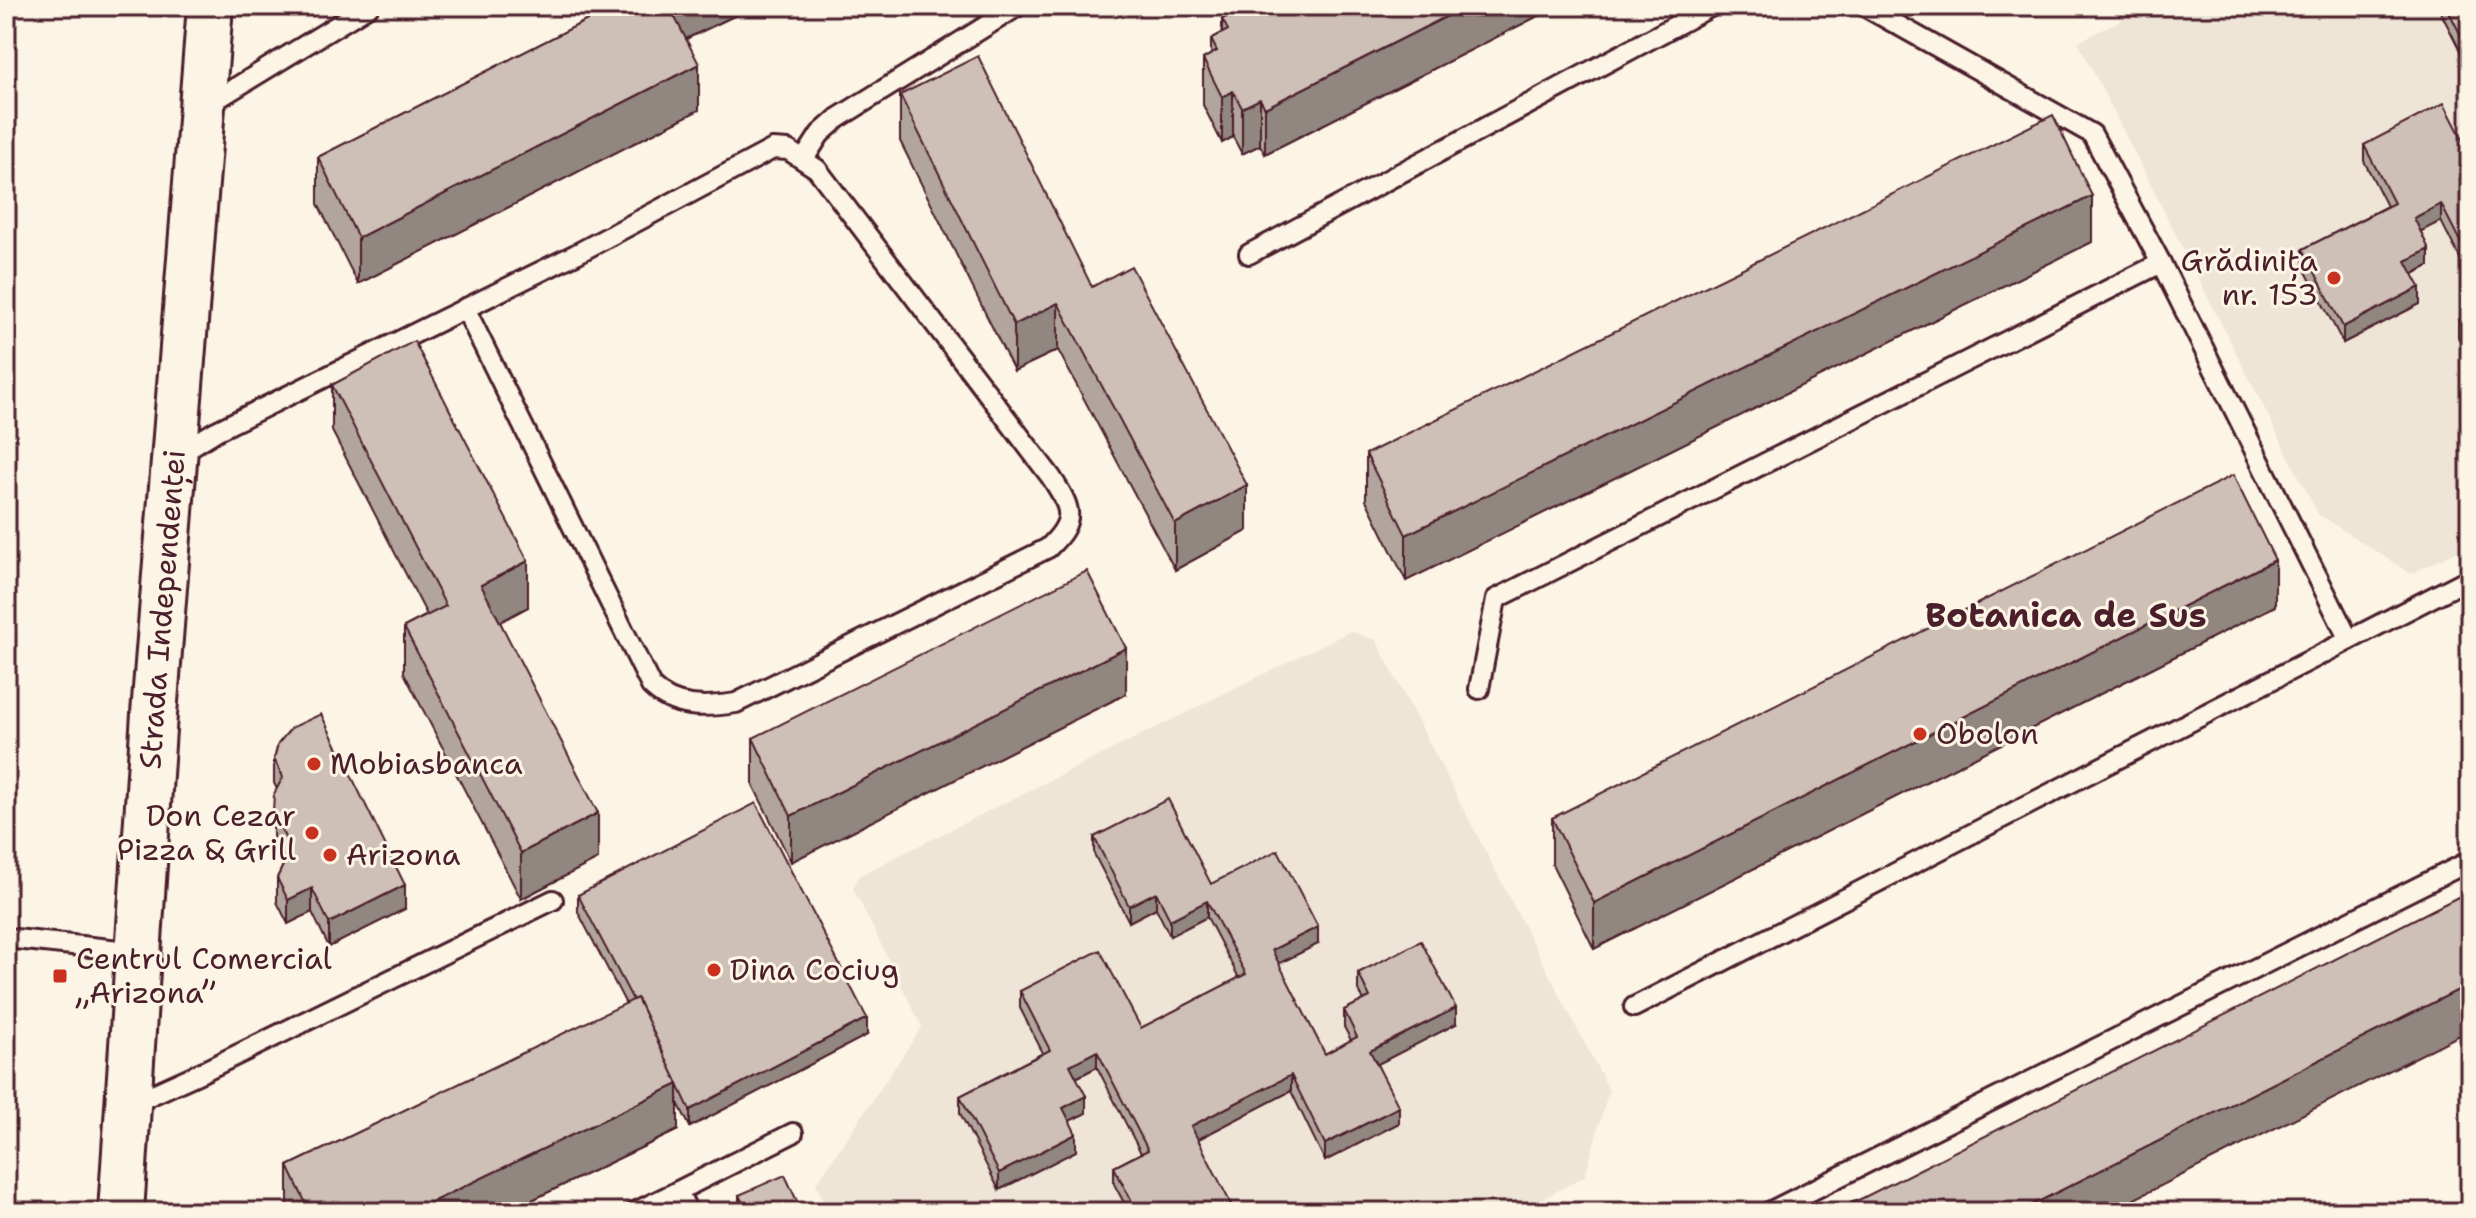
<svg xmlns="http://www.w3.org/2000/svg" width="2476" height="1218" font-family="'Shantell Sans',sans-serif">
<style>
.built{fill:#eee5d7}
.lines{fill:none;stroke-linecap:round;stroke-linejoin:round}
.lane-casing{stroke:#4a1f2b;stroke-width:24}
.secondary-casing{stroke:#4a1f2b;stroke-width:50}
.lane{stroke:#fcf5e5;stroke-width:18}
.secondary{stroke:#fcf5e5;stroke-width:44}
.wall{fill:#b2a59d;stroke:#4a1f2b;stroke-width:2}
.shaded-wall{fill:#918680;stroke:#4a1f2b;stroke-width:2}
.building{fill:#cfc0b7;stroke:#4a1f2b;stroke-width:2}
.poi-dot{fill:#c8321e;stroke:#fcf5e5;stroke-width:3}
.labels{text-anchor:middle;stroke-width:6;stroke-linejoin:round;paint-order:stroke}
.poi-label{font-size:30px;fill:#4a1f2b;stroke:#fcf5e5;text-anchor:start}
.street-label{font-size:30px;fill:#4a1f2b;stroke:#fcf5e5}
.quarter-label{font-size:34px;font-weight:bold;fill:#4a1f2b;stroke:#fcf5e5}
</style>
<rect width="100%" height="100%" fill="#fcf5e5"/>
<filter id="ink" filterUnits="userSpaceOnUse"><feTurbulence type="fractalNoise" baseFrequency=".0125" numOctaves="2"/><feDisplacementMap in="SourceGraphic" scale="16" xChannelSelector="R" yChannelSelector="G"/><feConvolveMatrix kernelMatrix="1 2 1 2 8 2 1 2 1" color-interpolation-filters="sRGB"/></filter>
<g filter="url(#ink)">
<!-- built -->
<g class="built">
<path d="M2148,6H2470V545L2411,574L2318,514L2078,42Z"/>
<path d="M1350,631L1376,640L1609,1090L1585,1176L1518,1212H829L816,1184L922,1027L853,888L860,875Z"/>
</g>
<g class="lines">
<!-- lane casing -->
<g class="lane-casing">
<g id="lane">
<path d="M1864,6L2092,134L2161,263L2349,640"/>
<path d="M204,107L369,6"/>
<path d="M804,159L820,134L838,118L1018,6"/>
<path d="M1249,254L1712,6"/>
<path d="M177,455L216,431L576,254L773,149L788,150L817,169L1051,477C1072,509 1077,520 1048,548L736,703C705,708 674,709 651,686L465,308"/>
<path d="M1479,689L1496,599L2161,263"/>
<path d="M6,938L138,952"/>
<path d="M1634,1007L2470,578"/>
<path d="M129,1105L204,1071L553,900"/>
<path d="M678,1191L793,1133"/>
<path d="M635,1212L678,1191L688,1212"/>
<path d="M1769,1212L2470,861"/>
</g>
</g>
<!-- secondary casing -->
<g class="secondary-casing">
<g id="secondary">
<path id="s1" d="M121,1212L154,714L210,6"/>
</g>
</g>
<!-- lane -->
<use href="#lane" class="lane"/>
<!-- secondary -->
<use href="#secondary" class="secondary"/>
</g>
<!-- wall -->
<g class="wall">
<path d="M615,6H755L686,39L699,110L358,284L318,204V157Z"/>
<path d="M1249,6H1558L1265,154L1260,145L1242,154L1233,137L1222,143L1203,105V59L1211,54V39L1222,33V19Z"/>
<path d="M2438,6H2470V70L2438,7Z"/>
<path d="M900,95L1092,287L1247,531L1175,570L1058,350L1014,371L900,141Z"/>
<path d="M2364,145L2470,153V278L2441,221L2420,231L2429,266L2413,274L2420,304L2343,343L2303,266V249L2387,206L2364,161Z"/>
<path d="M2092,242L1406,581L1366,500V454Z"/>
<path d="M2470,314V361L2458,337V320Z"/>
<path d="M332,385L528,607L500,622L598,859L521,899L404,673V627L427,615L332,431Z"/>
<path d="M2275,606L1594,949L1552,864V818Z"/>
<path d="M1126,694L791,862L753,785V738Z"/>
<path d="M274,759L405,909L329,947L312,912L288,924L277,902V878L285,861L273,837V813L277,789L274,783Z"/>
<path d="M1094,837L1211,884L1318,944L1278,964L1325,1054L1351,1040L1344,1027V1010L1364,1000L1358,990V973L1456,1024L1377,1064L1399,1123L1325,1161L1291,1091L1198,1139L1231,1212H1129L1114,1184V1167L1141,1153L1097,1067L1076,1078L1086,1113L1069,1121L1076,1151L999,1190L960,1113V1096L1043,1053L1020,1008V991L1141,1028L1239,978L1207,917L1170,936L1156,908L1129,922L1094,854Z"/>
<path d="M578,895L867,1035L690,1127L678,1103V1130L507,1212H288V1166L626,1004L578,912Z"/>
<path d="M739,1195L802,1212H743L739,1203Z"/>
</g>
<!-- shaded-wall -->
<g class="shaded-wall">
<path d="M692,6H755L675,44V14Z"/>
<path d="M1467,6H1558L1265,154V108Z"/>
<path d="M13,8V54L6,146V100Z"/>
<path d="M699,64V110L358,284V238Z"/>
<path d="M1233,91V137L1222,143V97Z"/>
<path d="M1260,99V145L1242,154V108Z"/>
<path d="M2092,196V242L1406,581V535Z"/>
<path d="M2441,204V221L2414,235V218Z"/>
<path d="M2429,249V266L2406,277V261Z"/>
<path d="M2420,287V304L2343,343V327Z"/>
<path d="M1058,303V350L1014,371V325Z"/>
<path d="M1247,485V531L1175,570V524Z"/>
<path d="M2275,560V606L1594,949V903Z"/>
<path d="M528,561V607L481,632V585Z"/>
<path d="M1126,648V694L791,862V816Z"/>
<path d="M598,813V859L521,899V853Z"/>
<path d="M405,885V909L329,947V923Z"/>
<path d="M312,888V912L288,924V900Z"/>
<path d="M1156,892V908L1129,922V906Z"/>
<path d="M1207,901V917L1170,936V920Z"/>
<path d="M1318,927V944L1272,967V950Z"/>
<path d="M2470,984V1030L2109,1212H2018Z"/>
<path d="M1456,1008V1024L1370,1068V1051Z"/>
<path d="M867,1018V1035L690,1127V1110Z"/>
<path d="M1097,1051V1067L1070,1081V1065Z"/>
<path d="M1291,1075V1091L1191,1143V1126Z"/>
<path d="M678,1084V1130L507,1212H411Z"/>
<path d="M1086,1096V1113L1063,1124V1108Z"/>
<path d="M1399,1107V1123L1325,1161V1144Z"/>
<path d="M1076,1134V1151L999,1190V1173Z"/>
<path d="M1231,1204V1212H1215Z"/>
</g>
<!-- building -->
<g class="building">
<path d="M615,6H669L699,64L358,238L318,157Z"/>
<path d="M671,6H692L675,14Z"/>
<path d="M1249,6H1467L1265,108L1260,99L1242,108L1233,91L1222,97L1203,59L1217,51L1211,39L1228,30L1222,19Z"/>
<path d="M2446,6H2470V53Z"/>
<path d="M6,7L13,8L6,100Z"/>
<path d="M978,56L1092,287L1131,266L1247,485L1175,524L1058,303L1014,325L900,95Z"/>
<path d="M2444,103L2470,153V261L2441,204L2414,218L2429,249L2406,261L2420,287L2343,327L2303,249L2394,203L2364,145Z"/>
<path d="M2053,115L2092,196L1406,535L1366,454Z"/>
<path d="M2470,314V345L2458,320Z"/>
<path d="M414,341L528,561L481,585L598,813L521,853L404,627L446,606L332,385Z"/>
<path d="M2233,475L2275,560L1594,903L1552,818Z"/>
<path d="M1087,571L1126,648L791,816L753,738Z"/>
<path d="M321,714L405,885L329,923L312,888L288,900L277,878L291,849L273,813L274,794L283,777L274,759L278,744L291,728Z"/>
<path d="M1168,799L1211,884L1278,850L1318,927L1272,950L1325,1054L1357,1037L1344,1010L1370,997L1358,973L1421,941L1456,1008L1370,1051L1399,1107L1325,1144L1291,1075L1191,1126L1231,1204L1215,1212H1137L1114,1167L1148,1150L1097,1051L1070,1065L1086,1096L1063,1108L1076,1134L999,1173L960,1096L1050,1050L1020,991L1100,950L1141,1028L1246,974L1207,901L1170,920L1156,892L1129,906L1094,837Z"/>
<path d="M756,803L867,1018L690,1110L637,998L633,1000L578,895Z"/>
<path d="M2470,891V984L2018,1212H1835Z"/>
<path d="M637,998L678,1084L411,1212H310L288,1166Z"/>
<path d="M785,1175L802,1212H747L739,1195Z"/>
</g>
</g>
<!-- markers -->
<g class="poi-dot">
<circle cx="2334" cy="278" r="8"/>
<circle cx="1920" cy="734" r="8"/>
<circle cx="314" cy="764" r="8"/>
<circle cx="312" cy="833" r="8"/>
<circle cx="330" cy="855" r="8"/>
<circle cx="714" cy="970" r="8"/>
<rect x="52" y="968" width="16" height="16" rx="4"/>
</g>
<g class="labels">
<!-- poi labels -->
<g class="poi-label">
<text x="2318" y="271" text-anchor="end">Grădinița<tspan x="2318" dy="34">nr. 153</tspan></text>
<text x="1936" y="744">Obolon</text>
<text x="330" y="774">Mobiasbanca</text>
<text x="296" y="826" text-anchor="end">Don Cezar<tspan x="296" dy="34">Pizza &amp; Grill</tspan></text>
<text x="346" y="865">Arizona</text>
<text x="76" y="969">Centrul Comercial<tspan x="76" dy="34">„Arizona”</tspan></text>
<text x="730" y="980">Dina Cociug</text>
</g>
<!-- street labels -->
<g class="street-label">
<text dy="10" stroke="none"><textPath href="#s1" startOffset="604">Strada Independenței</textPath></text>
</g>
<!-- quarter labels -->
<g class="quarter-label">
<text x="2066" y="627">Botanica de Sus</text>
</g>
</g>
<!-- margin -->
<rect width="2476" height="1218" fill="none" stroke="#fcf5e5" stroke-width="32"/>
<rect x="16" y="16" width="2444" height="1186" fill="none" stroke="#4a1f2b" stroke-width="3" filter="url(#ink)"/>
</svg>
